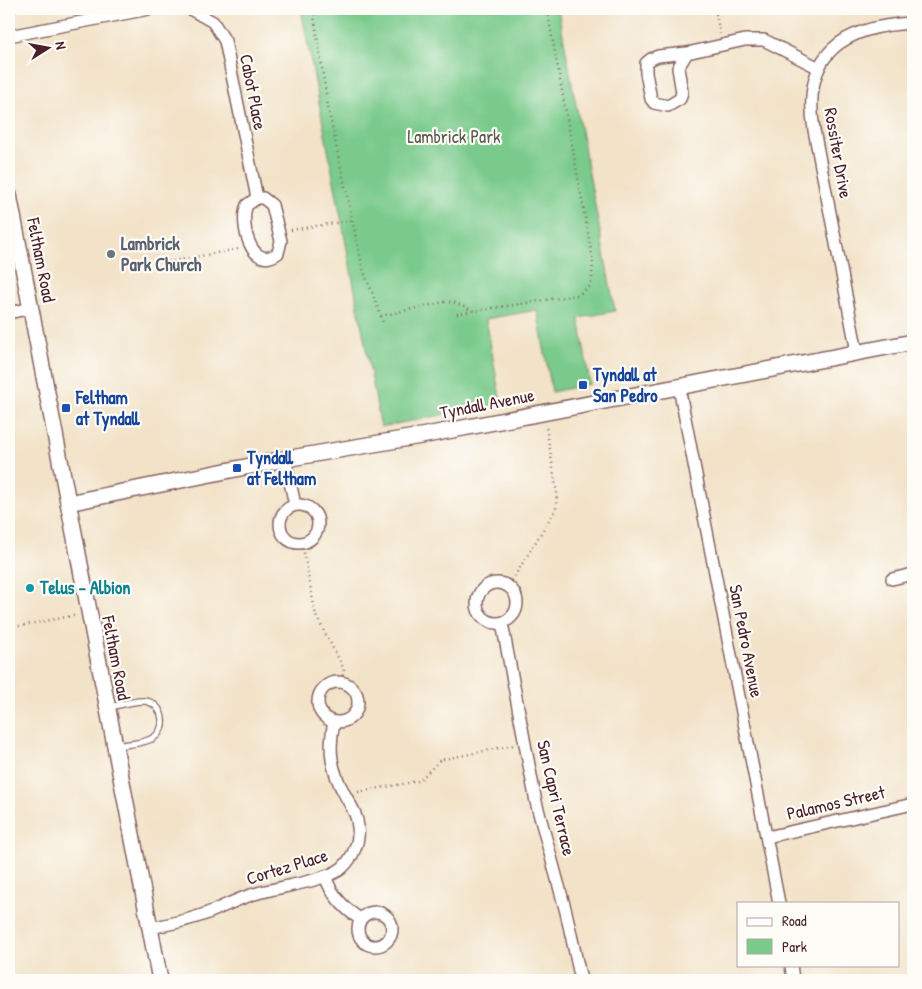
<svg xmlns="http://www.w3.org/2000/svg" width="922" height="989" font-family="'Patrick Hand',sans-serif">
<style>
.green{fill:#79ca8b;stroke:#62745b}
.lines{fill:none;stroke-linecap:round;stroke-linejoin:round}
.service-casing{stroke:#856362;stroke-width:8}
.minor-casing{stroke:#856362;stroke-width:14}
.tertiary-casing{stroke:#856362;stroke-width:18}
.path{stroke:#856362;stroke-width:2.5;stroke-dasharray:1 4;stroke-linecap:butt}
.service{stroke:#fff;stroke-width:5.5}
.minor{stroke:#fff;stroke-width:11}
.tertiary{stroke:#fff;stroke-width:15}
.worship-dot{fill:#6b7280;stroke:#fdfcf7;stroke-width:2}
.transit-dot{fill:#1a4fb4;stroke:#fdfcf7;stroke-width:2}
.culture-dot{fill:#0f9aa8;stroke:#fdfcf7;stroke-width:2}
.labels{text-anchor:middle;stroke-width:4.5;stroke-linejoin:round;paint-order:stroke}
.street-label{font-size:18px;fill:#4a1f2b;stroke:#fdfcf7}
.park-label{font-size:18px;fill:#5a5b4d;stroke:#fdfcf7}
.worship-label{font-size:18px;font-weight:bold;fill:#5b616d;stroke:#fdfcf7;text-anchor:start}
.transit-label{font-size:18px;font-weight:bold;fill:#164399;stroke:#fdfcf7;text-anchor:start}
.culture-label{font-size:18px;font-weight:bold;fill:#0d838f;stroke:#fdfcf7;text-anchor:start}
</style>
<rect width="100%" height="100%" fill="#fdfcf7"/>
<filter id="ink" filterUnits="userSpaceOnUse"><feTurbulence type="fractalNoise" baseFrequency=".02" numOctaves="2"/><feDisplacementMap in="SourceGraphic" scale="10" xChannelSelector="R" yChannelSelector="G"/><feConvolveMatrix kernelMatrix="1 2 1 2 8 2 1 2 1" color-interpolation-filters="sRGB"/></filter>
<filter id="wash" filterUnits="userSpaceOnUse"><feTurbulence type="fractalNoise" baseFrequency=".0096" numOctaves="4" result="noise"/><feDisplacementMap in="SourceGraphic" scale="20" xChannelSelector="R" yChannelSelector="G"/><feGaussianBlur stdDeviation="1.12" result="paint"/><feColorMatrix in="noise" values="0 0 0 0 0 0 0 0 0 0 0 0 0 0 0 0 0 1.4 0 .05"/><feComposite in="paint" operator="in"/></filter>
<g filter="url(#wash)">
<rect width="100%" height="100%" fill="#f2e2c7"/>
<!-- green -->
<path class="green" d="M301,9H558L615,311L579,318L590,384L552,392L537,310L486,319L501,403L381,427Z"/>
</g>
<g filter="url(#ink)">
<g class="lines">
<!-- service casing -->
<g class="service-casing">
<path id="service" d="M110,707C120,705 134,700 145,701C164,703 169,731 151,739C141,744 127,744 116,746"/>
</g>
<!-- minor casing -->
<g class="minor-casing">
<g id="minor">
<path d="M190,9L213,22L225,41L257,198"/>
<path d="M9,36L149,9"/>
<path d="M687,53L678,68L682,92L680,99L668,106L654,103L651,99L646,73V63L651,59L658,56L687,53L745,40H764L819,68"/>
<path d="M257,198H263L272,205L281,241L278,253C251,273 239,222 247,205Z"/>
<path d="M9,313L31,308"/>
<path d="M857,352L814,130C801,53 844,26 913,23"/>
<path d="M679,387L779,903"/>
<path d="M285,459L295,505"/>
<circle cx="299" cy="524" r="19"/>
<path d="M892,579L913,574"/>
<circle cx="497" cy="603" r="20"/>
<path d="M502,623L536,802L566,912L581,980"/>
<circle cx="338" cy="702" r="20"/>
<path d="M767,837L913,804"/>
<path d="M325,876C331,894 345,909 360,919"/>
<circle cx="375" cy="929" r="17"/>
<path d="M150,928C169,924 187,921 205,914C221,908 235,900 251,895C274,887 325,882 342,868C353,858 360,841 358,827C357,814 351,806 345,795C331,770 328,750 334,722"/>
<path d="M791,965L793,980"/>
</g>
</g>
<!-- tertiary casing -->
<g class="tertiary-casing">
<g id="tertiary">
<path d="M9,195L160,980"/>
<path d="M68,503L285,459L421,436L913,342"/>
</g>
</g>
<!-- path -->
<g class="path">
<path d="M313,9L329,113L363,269L381,316L444,302H453L474,311L578,295L589,287L592,280L593,260L547,9"/>
<path d="M715,9L720,34"/>
<path d="M291,230L354,220"/>
<path d="M168,262L238,249"/>
<path d="M457,314L472,311"/>
<path d="M381,316L383,323"/>
<path d="M302,543L316,616L344,669L342,682"/>
<path d="M509,585L556,509L557,493L546,426"/>
<path d="M9,628L77,615"/>
<path d="M358,792L419,781L440,760L514,745"/>
</g>
<!-- service -->
<use href="#service" class="service"/>
<!-- minor -->
<use href="#minor" class="minor"/>
<!-- tertiary -->
<use href="#tertiary" class="tertiary"/>
</g>
</g>
<!-- markers -->
<circle class="worship-dot" cx="111" cy="254" r="5"/>
<g class="transit-dot">
<rect x="578" y="380" width="10" height="10" rx="2.5"/>
<rect x="61" y="403" width="10" height="10" rx="2.5"/>
<rect x="232" y="463" width="10" height="10" rx="2.5"/>
</g>
<circle class="culture-dot" cx="30" cy="588" r="5"/>
<g class="labels">
<!-- street labels -->
<g class="street-label">
<text transform="translate(253 92) rotate(79)" y="6">Cabot Place</text>
<text transform="translate(838 153) rotate(80)" y="6">Rossiter Drive</text>
<text transform="translate(41 260) rotate(79)" y="6">Feltham Road</text>
<text transform="translate(487 404) rotate(-11)" y="6">Tyndall Avenue</text>
<text transform="translate(746 641) rotate(79)" y="6">San Pedro Avenue</text>
<text transform="translate(116 658) rotate(79)" y="6">Feltham Road</text>
<text transform="translate(556 798) rotate(77)" y="6">San Capri Terrace</text>
<text transform="translate(836 803) rotate(-13)" y="6">Palamos Street</text>
<text transform="translate(287 867) rotate(-17)" y="6">Cortez Place</text>
</g>
<!-- park labels -->
<g class="park-label">
<text x="454" y="143">Lambrick Park</text>
</g>
<!-- worship labels -->
<g class="worship-label">
<text x="121" y="250">Lambrick<tspan x="121" dy="21">Park Church</tspan></text>
</g>
<!-- transit labels -->
<g class="transit-label">
<text x="593" y="381">Tyndall at<tspan x="593" dy="21">San Pedro</tspan></text>
<text x="76" y="404">Feltham<tspan x="76" dy="21">at Tyndall</tspan></text>
<text x="247" y="464">Tyndall<tspan x="247" dy="21">at Feltham</tspan></text>
</g>
<!-- culture labels -->
<g class="culture-label">
<text x="40" y="594">Telus - Albion</text>
</g>
</g>
<!-- margin -->
<rect width="922" height="989" fill="none" stroke="#fdfcf7" stroke-width="30"/>
<!-- legend -->
<rect x="737" y="902" width="162" height="65" fill="#fdfcf7" stroke="#b5a4a5"/>
<rect x="747" y="918" width="25" height="8" fill="#ffffff" stroke="#b5a4a5"/>
<text x="782" y="926" font-size="15" fill="#4a1f2b">Road</text>
<rect x="747" y="939" width="25" height="15" fill="#79ca8b" stroke="#b5a4a5"/>
<text x="782" y="952" font-size="15" fill="#4a1f2b">Park</text>
<!-- north arrow -->
<g transform="translate(48 48) rotate(79)" stroke="#fdfcf7" stroke-width="4" paint-order="stroke">
<path d="M0-4L9 19L0 12L-9 19Z" fill="#4a1f2b"/>
<text y="-8" font-size="14" font-weight="bold" text-anchor="middle" fill="#4a1f2b">N</text>
</g>
</svg>
